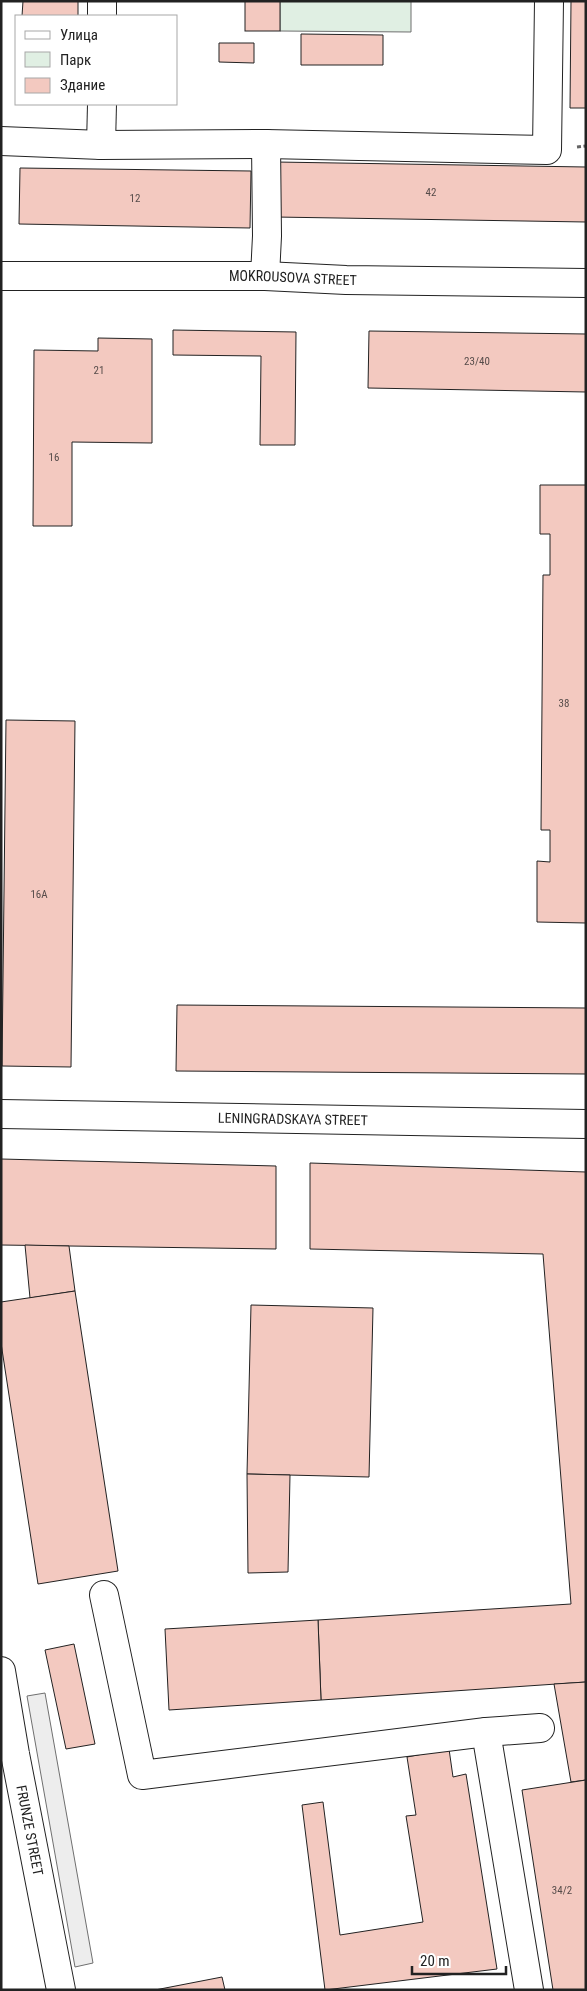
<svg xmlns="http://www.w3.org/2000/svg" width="587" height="1991" font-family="'Roboto Condensed',sans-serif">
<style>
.green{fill:#e0efe3;stroke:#6f6f6f}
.parking{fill:#ededed;stroke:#6f6f6f}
.building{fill:#f3c9c0;stroke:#222}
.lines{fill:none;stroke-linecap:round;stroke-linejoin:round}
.minor-casing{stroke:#222;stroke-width:30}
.path{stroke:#646464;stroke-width:3;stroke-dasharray:4 2.5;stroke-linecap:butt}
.minor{stroke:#fff;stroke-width:28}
.labels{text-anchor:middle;stroke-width:4;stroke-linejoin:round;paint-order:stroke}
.number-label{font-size:11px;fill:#564c4a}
.street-label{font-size:14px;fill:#222;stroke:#fff}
</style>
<rect width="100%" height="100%" fill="#fff"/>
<!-- green -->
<path class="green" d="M280,1H411V32L280,31Z"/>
<!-- parking -->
<path class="parking" d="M45,1693L93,1963L75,1967L27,1696Z"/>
<!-- building -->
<g class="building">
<path d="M23,1H78V16H22Z"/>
<rect x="245" y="1" width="35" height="30"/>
<path d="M571,1H586V108H570Z"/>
<path d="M301,34L383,35V65H301Z"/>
<path d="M219,43H254V63L219,62Z"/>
<path d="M276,162L586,167V222L275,217Z"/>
<path d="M20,168L251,171L250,228L19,224Z"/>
<path d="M173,330L296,332L295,445H260L261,356L173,355Z"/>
<path d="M369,331L586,334V392L368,388Z"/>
<path d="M98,338L152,339V443L72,442V526H33L34,350L98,351Z"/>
<path d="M540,485H586V923L537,922V861L550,862V830H541L543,575H550V534H540Z"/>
<path d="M6,720L75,721L71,1067L2,1066Z"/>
<path d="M177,1005L586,1008V1074L176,1071Z"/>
<path d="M1,1159L276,1166V1249L1,1245Z"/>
<path d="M310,1163L586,1172V1682L321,1700L318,1620L571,1604L543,1254L310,1249Z"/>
<path d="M25,1245L69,1246L75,1291L30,1298Z"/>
<path d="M75,1291L118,1571L38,1584L1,1343V1302Z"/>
<path d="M251,1305L373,1308L369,1477L247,1474Z"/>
<path d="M247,1474L290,1475L288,1572L248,1573Z"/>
<path d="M318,1620L321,1700L169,1710L165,1629Z"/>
<path d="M74,1644L95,1744L66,1749L45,1650Z"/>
<path d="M586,1682V1780L571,1782L554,1684Z"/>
<path d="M449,1749L453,1777L466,1774L497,1969L325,1990L302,1805L323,1802L340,1935L423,1922L406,1816L416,1815L407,1757Z"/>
<path d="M586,1780V1990H553L522,1790Z"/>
<path d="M222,1977L225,1990H155Z"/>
</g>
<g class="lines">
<!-- minor casing -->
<g class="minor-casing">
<g id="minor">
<path d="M102,16V1"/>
<path d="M1,141L101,145L266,144L547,150L549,1"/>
<path d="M101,145L102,104"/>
<path id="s1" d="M1,276H265L346,280L586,283"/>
<path d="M265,276L267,236L266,144"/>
<path id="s2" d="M1,1114L586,1124"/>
<path d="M104,1595L142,1775L486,1732L540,1728"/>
<path id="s3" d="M1,1671L15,1754L61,1990"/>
<path d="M486,1732L529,1990"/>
</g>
</g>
<!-- path -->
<path class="path" d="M577,147L586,146"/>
<!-- minor -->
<use href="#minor" class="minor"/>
</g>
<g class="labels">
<!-- number labels -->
<g class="number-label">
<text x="431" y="196">42</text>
<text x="135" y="202">12</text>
<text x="477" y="365">23/40</text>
<text x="99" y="374">21</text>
<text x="54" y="461">16</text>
<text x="564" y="707">38</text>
<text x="39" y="898">16А</text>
<text x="562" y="1894">34/2</text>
</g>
<!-- street labels -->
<g class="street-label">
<text dy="5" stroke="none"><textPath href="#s1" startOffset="292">MOKROUSOVA STREET</textPath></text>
<text dy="5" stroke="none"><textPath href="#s2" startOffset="292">LENINGRADSKAYA STREET</textPath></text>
<text dy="5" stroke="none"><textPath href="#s3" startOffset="162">FRUNZE STREET</textPath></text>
</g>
</g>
<!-- border -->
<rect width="587" height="1991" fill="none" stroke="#222222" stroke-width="5"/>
<!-- legend -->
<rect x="15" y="15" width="162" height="90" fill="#ffffff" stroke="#a7a7a7"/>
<rect x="25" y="31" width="25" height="8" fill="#ffffff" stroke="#a7a7a7"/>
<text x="60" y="40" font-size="15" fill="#222222">Улица</text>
<rect x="25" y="52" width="25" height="15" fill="#e0efe3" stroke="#a7a7a7"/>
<text x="60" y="65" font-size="15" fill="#222222">Парк</text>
<rect x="25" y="78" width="25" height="15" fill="#f3c9c0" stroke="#a7a7a7"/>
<text x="60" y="90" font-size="15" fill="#222222">Здание</text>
<!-- scale -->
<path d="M412 1966v8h94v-8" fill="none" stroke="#222222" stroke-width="2.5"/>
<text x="420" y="1966" font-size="15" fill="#222222" stroke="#ffffff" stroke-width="4" paint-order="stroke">20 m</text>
</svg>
